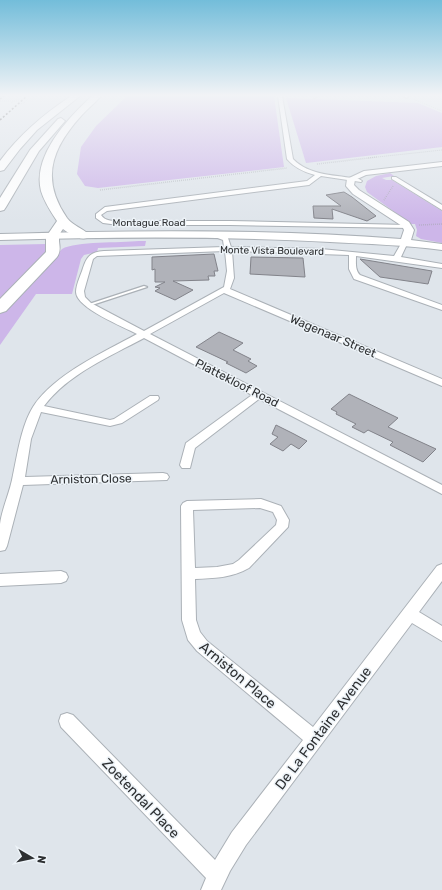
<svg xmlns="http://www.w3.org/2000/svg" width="442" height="890" font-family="Rubik,sans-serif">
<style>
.green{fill:#cdb6e9}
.building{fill:#b0b2b9;stroke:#82838a}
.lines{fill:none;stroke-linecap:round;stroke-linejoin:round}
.lane-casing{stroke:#abb1b7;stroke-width:2.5}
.street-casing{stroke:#abb1b7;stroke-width:2}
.secondary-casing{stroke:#abb1b7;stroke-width:2}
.highway-casing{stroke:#abb1b7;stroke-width:2}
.path-far1{stroke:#a1a5aa;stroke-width:1;stroke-dasharray:0.5 1.5;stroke-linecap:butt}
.path{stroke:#a1a5aa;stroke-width:1.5;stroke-dasharray:0.5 1.5;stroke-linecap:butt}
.lane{fill:#fff;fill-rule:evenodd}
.street{fill:#fff;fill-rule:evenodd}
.secondary{fill:#fff;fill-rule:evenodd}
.highway{fill:#fff;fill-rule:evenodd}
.rail{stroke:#45484a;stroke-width:1.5;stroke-dasharray:2 2;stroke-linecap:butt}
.path-bridge{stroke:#a1a5aa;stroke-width:1;stroke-dasharray:0.5 1.5;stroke-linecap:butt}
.labels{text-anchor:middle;stroke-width:3;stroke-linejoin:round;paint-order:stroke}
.far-street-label{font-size:10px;fill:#2e3032;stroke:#edf3f8}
.street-label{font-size:12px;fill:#2e3032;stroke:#edf3f8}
.near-street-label{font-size:14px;fill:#2e3032;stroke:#edf3f8}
</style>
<rect width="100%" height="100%" fill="#dfe5eb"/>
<!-- green -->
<g class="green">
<path d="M127,96H274L284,167L98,188L85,186L77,174L81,147L96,126Z"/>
<path d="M286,98L418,103L442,113V147L306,163Z"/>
<path d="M390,173L394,176L382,178L386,180H392L442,211V243L421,239L416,236L417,230L415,224H411L367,192L365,187L367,181L376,176Z"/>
<path d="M139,241H146L145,246L98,248L97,252L84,255L81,259L72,294H36L0,345V314L62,249C76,241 120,243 139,241Z"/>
<path d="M46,244L49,251L0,304V245Z"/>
</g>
<!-- building -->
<g class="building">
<path d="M344,192L352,197L376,216L367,221L332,209L333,219L314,218L313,206H341L326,195Z"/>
<path d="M214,254L218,271H214L215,276H208L209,280L173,281L193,290L175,300L155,291L160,288L155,287L165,282H155V269L152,270V257Z"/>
<path d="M251,257L303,258L305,277L250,274Z"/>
<path d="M360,259L432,271L428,284L380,277Z"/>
<path d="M219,332L243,343L233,350L251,359L248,361L257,366L246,373L226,363L228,362L196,347Z"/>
<path d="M349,394L398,418L388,427L436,449L423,462L390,445L393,442L368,430L364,433L352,427L356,424L336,414L337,412L331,409Z"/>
<path d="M276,425L294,434L307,441L299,449L291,444L283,451L270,444L278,437L272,434Z"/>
</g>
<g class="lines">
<!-- lane casing -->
<g class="lane-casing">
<g id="lane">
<path d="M315,96H317L315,98L314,97Z"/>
<path d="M144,286L147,287L89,306H88L86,305Z"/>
</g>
</g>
<!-- street casing -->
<g class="street-casing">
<g id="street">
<path d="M278,96H282L293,159C309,176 337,175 359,179L362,181L361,182L321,176L309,185L107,211L101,215C105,221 112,221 119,221H230L408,225L411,227L410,228L230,225H119L103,223L96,218V214L105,207L307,181L315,175C304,172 295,168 287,159Z"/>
<path d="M404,96H408V97L406,98Z"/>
<path d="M392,177H396L442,205V210L392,179Z"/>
<path d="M212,232L228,238L231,247L321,249L394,256L402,242L405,240L408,242L401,257L442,264V268L356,256C356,263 355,270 360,275L442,305V310L354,279L349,269V255L232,251L234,278L230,289L442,379V386L224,293L150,334L442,485V494L259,399L195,448L190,468H182L180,465L186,443L252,395L144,338C109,357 68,374 44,406L110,420L114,419L150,396H158L159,398L158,400L122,423L110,426L41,412L31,439L25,477L163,473L167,474L169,477L167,480L23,485L7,546L5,550L0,551C0,542 0,533 0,524C2,509 9,494 12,480C17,457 21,426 33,407C53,375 104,352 137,334C124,327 76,308 76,292C76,284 81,275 83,268C87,256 91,252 104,251L224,247L223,240L210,235L209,234ZM225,251L227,271L224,287L144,331L91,303L85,297L84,291L93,259L97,256Z"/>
<path d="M261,499L281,506L289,520L288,527L249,568C232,578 214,578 195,579L196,620L200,632L207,641L313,727L437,566L442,564V581L419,612L442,626V641L412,623L246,845L230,871L221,890H201L206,878L61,727L59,721L61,715L67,713L73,715L215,860L232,832L303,740L197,651L188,640L182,620L181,506L183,503L187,501ZM260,508L273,512L277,520L276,525L239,560L233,564L217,567L195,568L193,510Z"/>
<path d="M61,571L66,573L68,577L66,581L61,583L0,586V574Z"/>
</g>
</g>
<!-- secondary casing -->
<g class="secondary-casing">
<path id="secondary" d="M442,162V166L366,175L355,180L354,185L359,190L409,222L414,230L411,240L442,244V250C405,245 368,244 330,242C220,236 110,237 0,240V234C134,230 268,229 401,239L404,230L402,226L353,194L346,186L347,179L364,171Z"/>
</g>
<!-- highway casing -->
<g class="highway-casing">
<g id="highway">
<path d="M71,96H80L37,130L20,149L4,170L0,171V161C19,135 44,114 71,96Z"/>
<path d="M92,96H101C95,103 87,109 81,116C52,148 40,179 67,218C73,226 83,228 89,235L87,238C78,240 70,234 63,229C54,240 64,247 57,257L6,311L0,313V299L46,252V237L57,221C51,212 44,201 41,191C32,156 69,117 92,96Z"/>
<path d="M61,118L65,121L39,151L6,207L4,210L0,211V198L30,150L58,119Z"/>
</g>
</g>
<!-- path-far1 -->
<g class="path-far1">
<path d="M413,99L442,111"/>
<path d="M11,103L20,98"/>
<path d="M19,104L24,103L28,99"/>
<path d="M368,158L442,150"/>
</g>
<!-- path -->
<g class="path">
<path d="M317,164L377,157"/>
<path d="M100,190L287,168"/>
<path d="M384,200L393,186"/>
<path d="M419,225L442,224"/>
</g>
<!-- lane -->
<use href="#lane" class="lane"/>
<!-- street -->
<use href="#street" class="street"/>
<!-- secondary -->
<use href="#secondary" class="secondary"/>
<!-- highway -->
<use href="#highway" class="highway"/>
<!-- rail -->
<g class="rail">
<path d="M0,99L4,96"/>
<path d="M0,120L27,96"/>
</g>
<!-- path-bridge -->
<path class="path-bridge" d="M0,101H24"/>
</g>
<!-- sky -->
<linearGradient id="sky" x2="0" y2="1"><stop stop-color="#73bdda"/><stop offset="0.43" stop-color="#f1f3f6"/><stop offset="1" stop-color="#f1f3f6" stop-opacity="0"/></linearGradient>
<rect width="442" height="221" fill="url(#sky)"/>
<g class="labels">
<!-- far-street labels -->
<g class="far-street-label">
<text x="149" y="226">Montague Road</text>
<text transform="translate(272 250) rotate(1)" y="4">Monte Vista Boulevard</text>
</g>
<!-- street labels -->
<g class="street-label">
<text transform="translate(333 336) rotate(23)" y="4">Wagenaar Street</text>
<text transform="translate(237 383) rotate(27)" y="4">Plattekloof Road</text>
<text transform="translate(91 479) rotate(-1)" y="4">Arniston Close</text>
</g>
<!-- near-street labels -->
<g class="near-street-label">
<text transform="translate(238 675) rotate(40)" y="5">Arniston Place</text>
<text transform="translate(323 728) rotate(-53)" y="5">De La Fontaine Avenue</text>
<text transform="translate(141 798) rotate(46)" y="5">Zoetendal Place</text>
</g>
</g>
<!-- north arrow -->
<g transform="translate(32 858) rotate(99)" stroke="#edf3f8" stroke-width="3" paint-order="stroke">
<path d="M0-3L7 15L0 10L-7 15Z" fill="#2e3032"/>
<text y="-6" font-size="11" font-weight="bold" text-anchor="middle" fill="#2e3032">N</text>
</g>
</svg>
